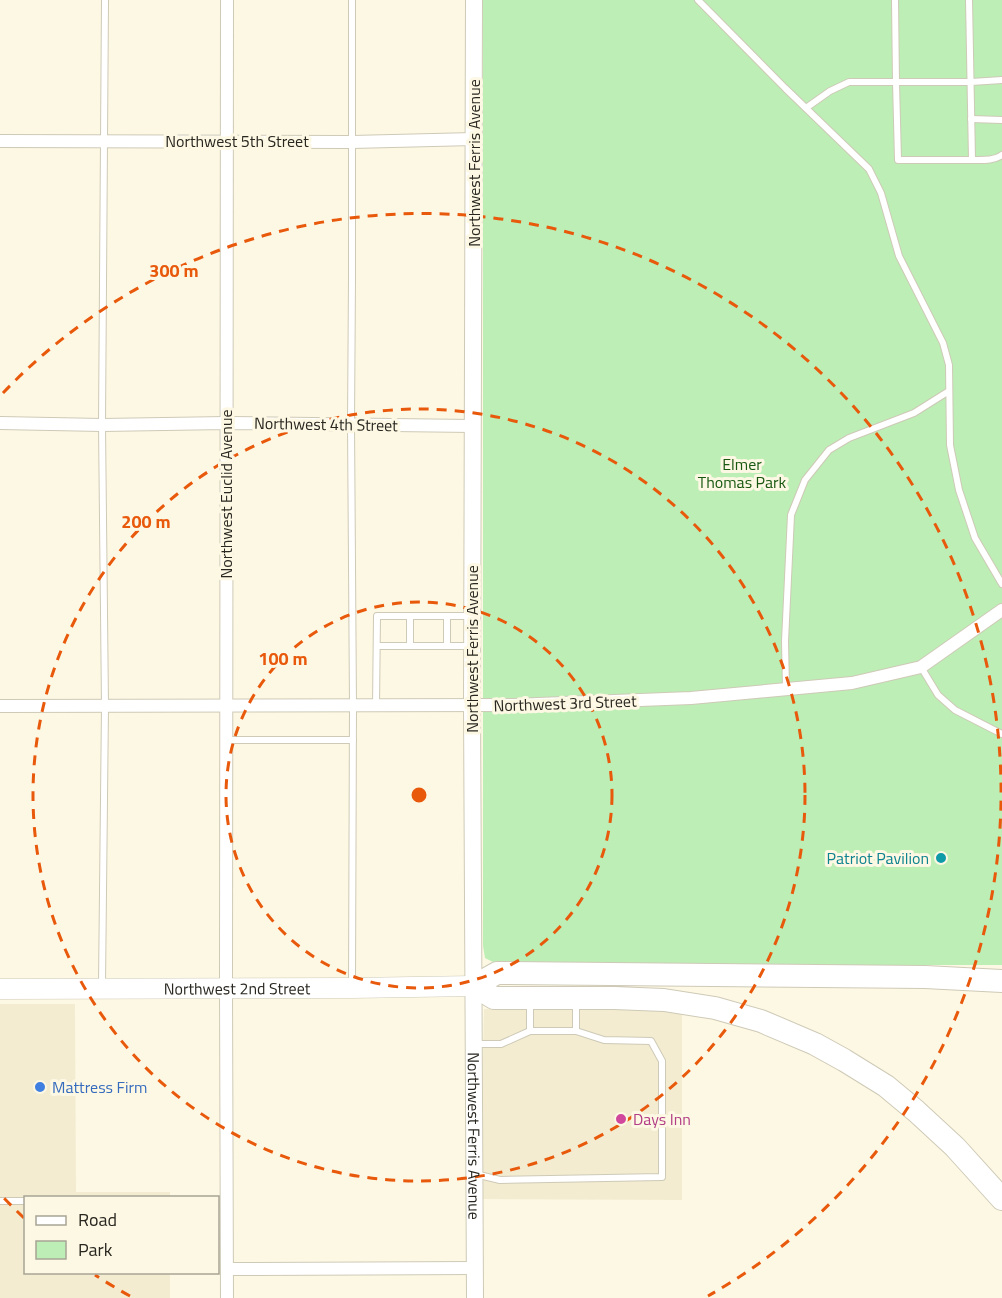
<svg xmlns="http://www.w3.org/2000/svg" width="1002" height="1298" font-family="'Titillium Web',sans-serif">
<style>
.built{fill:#f3ecd1}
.green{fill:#bdeeb6}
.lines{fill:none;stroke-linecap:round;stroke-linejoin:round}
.lane-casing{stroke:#cecab7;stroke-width:8}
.street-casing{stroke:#cecab7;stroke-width:14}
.secondary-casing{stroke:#cecab7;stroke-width:18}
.primary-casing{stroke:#cecab7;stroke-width:21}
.highway-casing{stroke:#cecab7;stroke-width:24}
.lane{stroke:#fff;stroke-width:6}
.street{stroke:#fff;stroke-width:12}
.secondary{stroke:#fff;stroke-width:16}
.primary{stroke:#fff;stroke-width:20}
.highway{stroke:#fff;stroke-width:22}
.ring{fill:none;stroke:#e8590c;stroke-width:3;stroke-dasharray:10 8}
.culture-dot{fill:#0f9aa8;stroke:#fdf8e4;stroke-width:2}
.shop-dot{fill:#3f7fe0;stroke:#fdf8e4;stroke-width:2}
.hotel-dot{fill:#d1479c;stroke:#fdf8e4;stroke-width:2}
.labels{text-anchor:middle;stroke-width:6;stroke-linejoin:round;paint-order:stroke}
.street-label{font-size:16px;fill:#28261f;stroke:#fdf8e4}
.park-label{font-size:16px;fill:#185811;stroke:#fdf8e4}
.culture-label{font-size:16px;fill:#0d838f;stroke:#fdf8e4;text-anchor:end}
.shop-label{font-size:16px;fill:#366cbe;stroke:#fdf8e4;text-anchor:start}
.hotel-label{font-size:16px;fill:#b23c85;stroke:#fdf8e4;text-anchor:start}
.centre{fill:#e8590c;stroke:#fdf8e4;stroke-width:3}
.ring-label{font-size:18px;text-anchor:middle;font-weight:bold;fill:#e8590c;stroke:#fdf8e4;stroke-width:6;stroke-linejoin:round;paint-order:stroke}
</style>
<rect width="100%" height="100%" fill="#fdf8e4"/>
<!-- built -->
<g class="built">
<path d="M0,1004H75L76,1192H170V1198H26V1272L170,1273V1298H0Z"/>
<path d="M585,1005L682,1009V1200L480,1199L484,1009Z"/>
</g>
<!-- green -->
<path class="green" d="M483,0H1002V965H499L485,958L483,946Z"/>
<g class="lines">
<!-- lane casing -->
<g class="lane-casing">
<g id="lane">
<path d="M352,0V278L351,424L353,706L352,986"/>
<path d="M698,0L785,88L869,169L881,193L899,256L943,343L949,365L950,445L959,490L975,538L1002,584"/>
<path d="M969,0C970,53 971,107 972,160H898L896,82H971L1002,80"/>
<path d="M806,108L830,91L849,82H896L895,0"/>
<path d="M971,119L1002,120"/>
<path d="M972,160C982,160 994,161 1002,155"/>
<path d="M447,616V646"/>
<path d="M377,646H472"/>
<path d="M410,646V616"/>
<path d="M921,667L938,695L955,710L1002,734"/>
<path d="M786,689L785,641L791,515L805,480L829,450L849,438L914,413L949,391"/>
<path d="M376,706L377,616H472"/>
<path d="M226,740H353"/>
<path d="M102,985L105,706L102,425L105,0"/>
<path d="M576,1002V1031"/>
<path d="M530,1031V1002"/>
<path d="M475,1174L500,1180L662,1177V1061L651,1041L604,1040L576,1031H530L501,1044H475"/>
<path d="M0,1201H26"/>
</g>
</g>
<!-- street casing -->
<g class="street-casing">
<g id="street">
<path d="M227,0L226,988L227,1298"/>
<path d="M0,141L352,142L474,139"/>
<path d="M0,423L102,425L226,423L472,426"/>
<path d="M0,706L513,705L691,698L852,683L921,667L1002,610"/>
<path d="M227,1269L475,1268"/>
</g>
</g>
<!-- secondary casing -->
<g class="secondary-casing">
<g id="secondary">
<path id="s1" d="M474,0L472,705L475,1298"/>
</g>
</g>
<!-- primary casing -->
<g class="primary-casing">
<g id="primary">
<path id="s2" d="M0,989L352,988L474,986"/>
</g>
</g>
<!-- highway casing -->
<g class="highway-casing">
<path id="highway" d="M1002,981L925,977L497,973L474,986L494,998H614L664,1000L715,1008L761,1021L815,1044L844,1060L886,1086L916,1111L955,1147L1002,1199"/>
</g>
<!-- lane -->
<use href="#lane" class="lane"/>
<!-- street -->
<use href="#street" class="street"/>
<!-- secondary -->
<use href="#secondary" class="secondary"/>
<!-- primary -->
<use href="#primary" class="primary"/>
<!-- highway -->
<use href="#highway" class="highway"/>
</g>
<!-- distance rings -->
<g class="ring">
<circle cx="419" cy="795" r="193"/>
<circle cx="419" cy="795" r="386"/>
<path d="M130 1296A579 579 0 0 1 95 1275M24 1218A579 579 0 0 1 3 1197M3 393A579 579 0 1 1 708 1296"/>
</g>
<!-- markers -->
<circle class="culture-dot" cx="941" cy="858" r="6"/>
<circle class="shop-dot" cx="40" cy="1087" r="6"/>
<circle class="hotel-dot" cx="621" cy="1119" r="6"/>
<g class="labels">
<!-- street labels -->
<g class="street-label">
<text x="237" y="147">Northwest 5th Street</text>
<text transform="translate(474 163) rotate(-90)" y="6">Northwest Ferris Avenue</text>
<text transform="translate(326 424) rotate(1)" y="6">Northwest 4th Street</text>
<text transform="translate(226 494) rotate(-90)" y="6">Northwest Euclid Avenue</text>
<text transform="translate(472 649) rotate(-90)" y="6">Northwest Ferris Avenue</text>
<text transform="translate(565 703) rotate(-2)" y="6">Northwest 3rd Street</text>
<text dy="6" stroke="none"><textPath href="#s2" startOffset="237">Northwest 2nd Street</textPath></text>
<text dy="6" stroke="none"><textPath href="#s1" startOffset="1136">Northwest Ferris Avenue</textPath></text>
</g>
<!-- park labels -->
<g class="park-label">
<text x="742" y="470">Elmer<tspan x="742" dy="18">Thomas Park</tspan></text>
</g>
<!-- culture labels -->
<g class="culture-label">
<text x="929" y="864">Patriot Pavilion</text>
</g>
<!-- shop labels -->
<g class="shop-label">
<text x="52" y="1093">Mattress Firm</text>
</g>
<!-- hotel labels -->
<g class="hotel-label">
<text x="633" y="1125">Days Inn</text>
</g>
</g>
<circle cx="419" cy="795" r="9" class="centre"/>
<g class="ring-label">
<text x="174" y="277">300 m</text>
<text x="146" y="528">200 m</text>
<text x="283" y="665">100 m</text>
</g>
<!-- legend -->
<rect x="24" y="1196" width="195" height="78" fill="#fdf8e4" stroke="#a8a495" stroke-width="1.5"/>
<rect x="36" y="1216" width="30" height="9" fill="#ffffff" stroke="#a8a495" stroke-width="1.5"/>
<text x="78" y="1226" font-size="18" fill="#28261f">Road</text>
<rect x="36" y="1241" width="30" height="18" fill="#bdeeb6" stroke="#a8a495" stroke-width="1.5"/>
<text x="78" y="1256" font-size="18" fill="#28261f">Park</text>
</svg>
